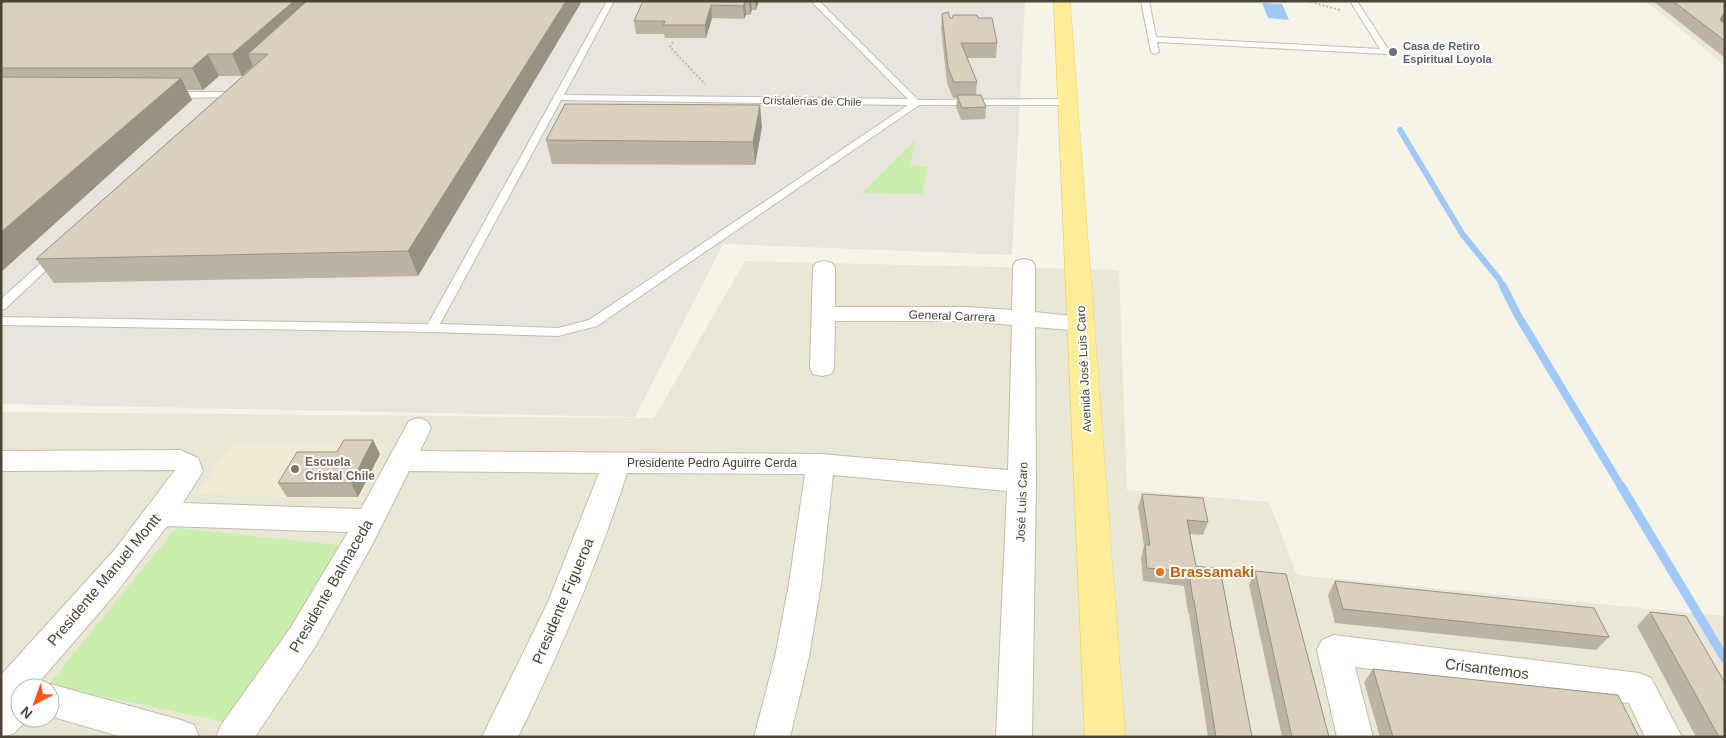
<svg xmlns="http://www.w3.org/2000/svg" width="1726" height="738" font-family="Helvetica,sans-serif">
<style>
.residential{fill:#eae7d6;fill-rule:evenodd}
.industrial{fill:#e8e5dd}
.education{fill:#f0ebd1}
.green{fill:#c9eeae}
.water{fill:#a0c9f8}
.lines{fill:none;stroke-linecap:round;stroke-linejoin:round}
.stream-far2{stroke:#a0c9f8;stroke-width:6}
.stream-far1{stroke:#a0c9f8;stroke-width:8}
.stream{stroke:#a0c9f8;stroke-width:9}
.service-casing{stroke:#c3bdaa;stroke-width:2}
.minor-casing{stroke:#c3bdaa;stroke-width:2}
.primary-casing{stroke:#f0d65c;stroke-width:1}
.path{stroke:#c6bc9a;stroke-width:2;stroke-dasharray:2 2;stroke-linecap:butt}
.service{fill:#fff;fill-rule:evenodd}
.minor{fill:#fff;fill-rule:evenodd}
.primary{fill:#fe9;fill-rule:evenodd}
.wall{fill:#bbb4a3}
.shaded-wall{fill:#989284}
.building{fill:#d9d1bd;stroke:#989284}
.worship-dot{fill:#6b7280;stroke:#fff;stroke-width:2}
.education-dot{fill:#8d6e63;stroke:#fff;stroke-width:2}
.food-dot{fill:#e8710a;stroke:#fff;stroke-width:2}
.labels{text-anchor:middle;stroke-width:4;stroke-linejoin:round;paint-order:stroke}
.far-worship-label{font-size:11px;font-weight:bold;fill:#5b616d;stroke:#fff;text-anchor:start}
.far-street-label{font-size:11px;fill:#4b4536;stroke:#fff}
.street-label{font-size:12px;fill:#4b4536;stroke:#fff}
.education-label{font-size:12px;font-weight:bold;fill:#785e54;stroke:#fff;text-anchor:start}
.near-food-label{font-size:15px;font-weight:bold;fill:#c56008;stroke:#fff;text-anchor:start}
.near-street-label{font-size:15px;fill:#4b4536;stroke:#fff}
</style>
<rect width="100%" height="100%" fill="#f6f4e9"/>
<!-- residential -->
<g class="residential">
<path d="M1645,1H1725V66L1687,34Z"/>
<path d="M745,261L1119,270L1127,490L1269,502L1297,575L1725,616V737H1V412L654,418ZM20,688H50V718H20Z"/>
</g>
<!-- industrial -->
<path class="industrial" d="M1,1H1025L1012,255L723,244L635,417L1,404Z"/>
<!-- education -->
<path class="education" d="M387,444L361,501L197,494L231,445Z"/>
<!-- green -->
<g class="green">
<path d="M916,139L910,165L928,167L922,194L862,193Z"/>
<path d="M176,528L348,546L234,724L48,685Z"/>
</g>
<!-- water -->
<path class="water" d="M1262,3L1282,4L1289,20L1268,18Z"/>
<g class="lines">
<!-- stream-far2 -->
<path class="stream-far2" d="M1400,130L1463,235L1499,279L1503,287"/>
<!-- stream-far1 -->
<path class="stream-far1" d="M1503,286L1517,314L1622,488"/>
<!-- stream -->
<path class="stream" d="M1621,486L1725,659"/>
<!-- service casing -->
<g class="service-casing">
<g id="service">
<path d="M607,1H614L564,95L908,99L811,1H819L918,100L1068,99L1072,102L1068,105H919L597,326L558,336L432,332L1,325V317L428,324ZM561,100L908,105L589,320L558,328L440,324Z"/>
<path d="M1141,1H1149L1156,37L1380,49L1350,1H1357L1390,52L1386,54L1157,42L1159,52L1155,54L1151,52Z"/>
<path d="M229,92L232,93V97L174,98L170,95L174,92Z"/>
<path d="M54,254L58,255L59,257L58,259L5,309L1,310V299L50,255Z"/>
</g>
</g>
<!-- minor casing -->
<g class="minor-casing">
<g id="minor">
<path d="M1024,259L1032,261L1035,266V312L1089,318L1093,323L1089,328L1081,331L1035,327L1036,482L1032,737H996L1007,491L833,475L821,584L809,657L790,737H754L775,657L789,584L805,474L627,473C598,564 560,651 518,737H482L548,602L599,473L409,471L372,545L315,647L255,737H216L221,725L291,627L348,532L167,526L116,593L34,688H20V718H29L13,734L1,737V675L116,548L175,470L1,471V451L180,450L198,458L203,471L183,503L361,509L409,421L418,418L427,421L431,428L420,451L820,454L1008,470L1012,325L967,321H835L834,368L831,374L822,376L813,374L810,368L813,268L816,263L824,261L832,263L835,268V307H967L1012,310L1013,266L1016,261Z"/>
<path d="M1334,635L1639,673L1651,678L1682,737H1645L1629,703L1355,667L1373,737H1337L1317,650L1322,640Z"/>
<path d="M50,684L181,720L194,725L199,737H122L50,716V688H40Z"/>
</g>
</g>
<!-- primary casing -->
<g class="primary-casing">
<path id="primary" d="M1054,1H1070L1125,737H1085Z"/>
</g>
<!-- path -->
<g class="path">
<path d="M1307,1L1340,10"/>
<path d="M673,42L670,47L705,84"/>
</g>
<!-- service -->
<use href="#service" class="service"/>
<!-- minor -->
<use href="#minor" class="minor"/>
<!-- primary -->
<use href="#primary" class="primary"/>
</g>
<!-- wall -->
<g class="wall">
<path d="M1,1H582L418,276L54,283L36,259L253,67V66L242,76H219L203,90H187L192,100L1,272Z"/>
<path d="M643,1H759L756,10H752L750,15H746L744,19L712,18L706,38H665L664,34H636L634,21Z"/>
<path d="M1653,1H1725V58Z"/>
<path d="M942,14L950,18H978L997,43L996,58H967L977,82L976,95L986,107L985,119L961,120L956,107L957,98H953L947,83L941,28Z"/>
<path d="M762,127L755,165L552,164L546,140Z"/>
<path d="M380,454L358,497H287L278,483Z"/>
<path d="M1142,494L1208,522L1203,535L1190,534L1196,566L1252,737H1208L1189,613H1188L1184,586L1143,581L1141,558L1144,546L1138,507Z"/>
<path d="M1255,571L1329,737H1282L1249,585Z"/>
<path d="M1335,581L1609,637L1596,650L1335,623L1328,595Z"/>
<path d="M1650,612L1725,737H1696L1637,626Z"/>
<path d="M1373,669L1639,737H1380L1364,682Z"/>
</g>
<!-- shaded-wall -->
<g class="shaded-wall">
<path d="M294,1H325L248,54L253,66L242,76L232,54Z"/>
<path d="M566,1H582L418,276L408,251Z"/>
<path d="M749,1H751L752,10L750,15Z"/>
<path d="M755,1H759L756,10Z"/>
<path d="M745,2L746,15L744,19L743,6Z"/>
<path d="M711,5L712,18L706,38L705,25Z"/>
<path d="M1723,14H1725V24L1716,25Z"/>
<path d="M208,54L219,76L203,90L192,68Z"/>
<path d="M181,78L192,100L1,272V232Z"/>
<path d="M760,105L762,127L755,165L753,142Z"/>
<path d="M373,440L380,454L358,497L351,483Z"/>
</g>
<!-- building -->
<g class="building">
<path d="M7,1H294L232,54H208L192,68H1V4Z"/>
<path d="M307,1H566L408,251L36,259L268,54H248Z"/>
<path d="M643,1H749L745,2L743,6L711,5L705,25H663L665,21H634Z"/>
<path d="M1673,1H1725V14H1723L1720,20L1725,24V41Z"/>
<path d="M948,12L950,18H953V15H977L978,18H992L997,43H961L977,82H954L948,68L942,14Z"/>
<path d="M1,77L181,78L1,232Z"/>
<path d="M957,95H981L986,107L962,108Z"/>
<path d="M565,104L760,105L753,142L546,140Z"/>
<path d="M344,440H373L351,483H278L297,452H337Z"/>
<path d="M1142,494L1203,498L1208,522L1187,520L1196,566L1220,569L1252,737H1216L1194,600H1193L1189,572L1147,568L1145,545H1150Z"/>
<path d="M1255,571L1286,574L1329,737H1292Z"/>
<path d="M1335,581L1594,608L1609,637L1343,609Z"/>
<path d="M1650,612L1686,616L1725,683V737H1719Z"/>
<path d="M1373,669L1618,695L1639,737H1393Z"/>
</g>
<!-- markers -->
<circle class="worship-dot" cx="1393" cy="52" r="5"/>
<circle class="education-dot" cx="295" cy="469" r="5"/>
<circle class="food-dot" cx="1160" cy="572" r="5"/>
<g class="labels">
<!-- far-worship labels -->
<g class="far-worship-label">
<text x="1403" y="50">Casa de Retiro<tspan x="1403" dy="13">Espiritual Loyola</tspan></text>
</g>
<!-- far-street labels -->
<g class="far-street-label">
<text transform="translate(812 101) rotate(1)" y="4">Cristalerías de Chile</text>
</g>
<!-- street labels -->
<g class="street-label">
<text transform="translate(952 316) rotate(2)" y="4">General Carrera</text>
<text transform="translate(1084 369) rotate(-93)" y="4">Avenida José Luis Caro</text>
<text x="712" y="467">Presidente Pedro Aguirre Cerda</text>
<text transform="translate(1022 502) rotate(-88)" y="4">José Luis Caro</text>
</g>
<!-- education labels -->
<g class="education-label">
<text x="305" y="466">Escuela<tspan x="305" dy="14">Cristal Chile</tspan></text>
</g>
<!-- near-food labels -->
<g class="near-food-label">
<text x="1170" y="577">Brassamaki</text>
</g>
<!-- near-street labels -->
<g class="near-street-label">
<text transform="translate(104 580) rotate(-50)" y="5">Presidente Manuel Montt</text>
<text transform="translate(331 586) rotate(-60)" y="5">Presidente Balmaceda</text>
<text transform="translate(563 601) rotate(-67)" y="5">Presidente Figueroa</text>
<text transform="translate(1487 669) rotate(7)" y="5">Crisantemos</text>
</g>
</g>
<!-- border -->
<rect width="1726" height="738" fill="none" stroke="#4b4536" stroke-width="5"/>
<!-- north arrow -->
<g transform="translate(35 703) rotate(221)"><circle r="24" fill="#ffffff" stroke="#b7b5af"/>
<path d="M0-4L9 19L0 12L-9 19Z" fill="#ff5617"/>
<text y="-8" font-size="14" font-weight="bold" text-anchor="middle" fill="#4b4536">N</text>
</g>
</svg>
